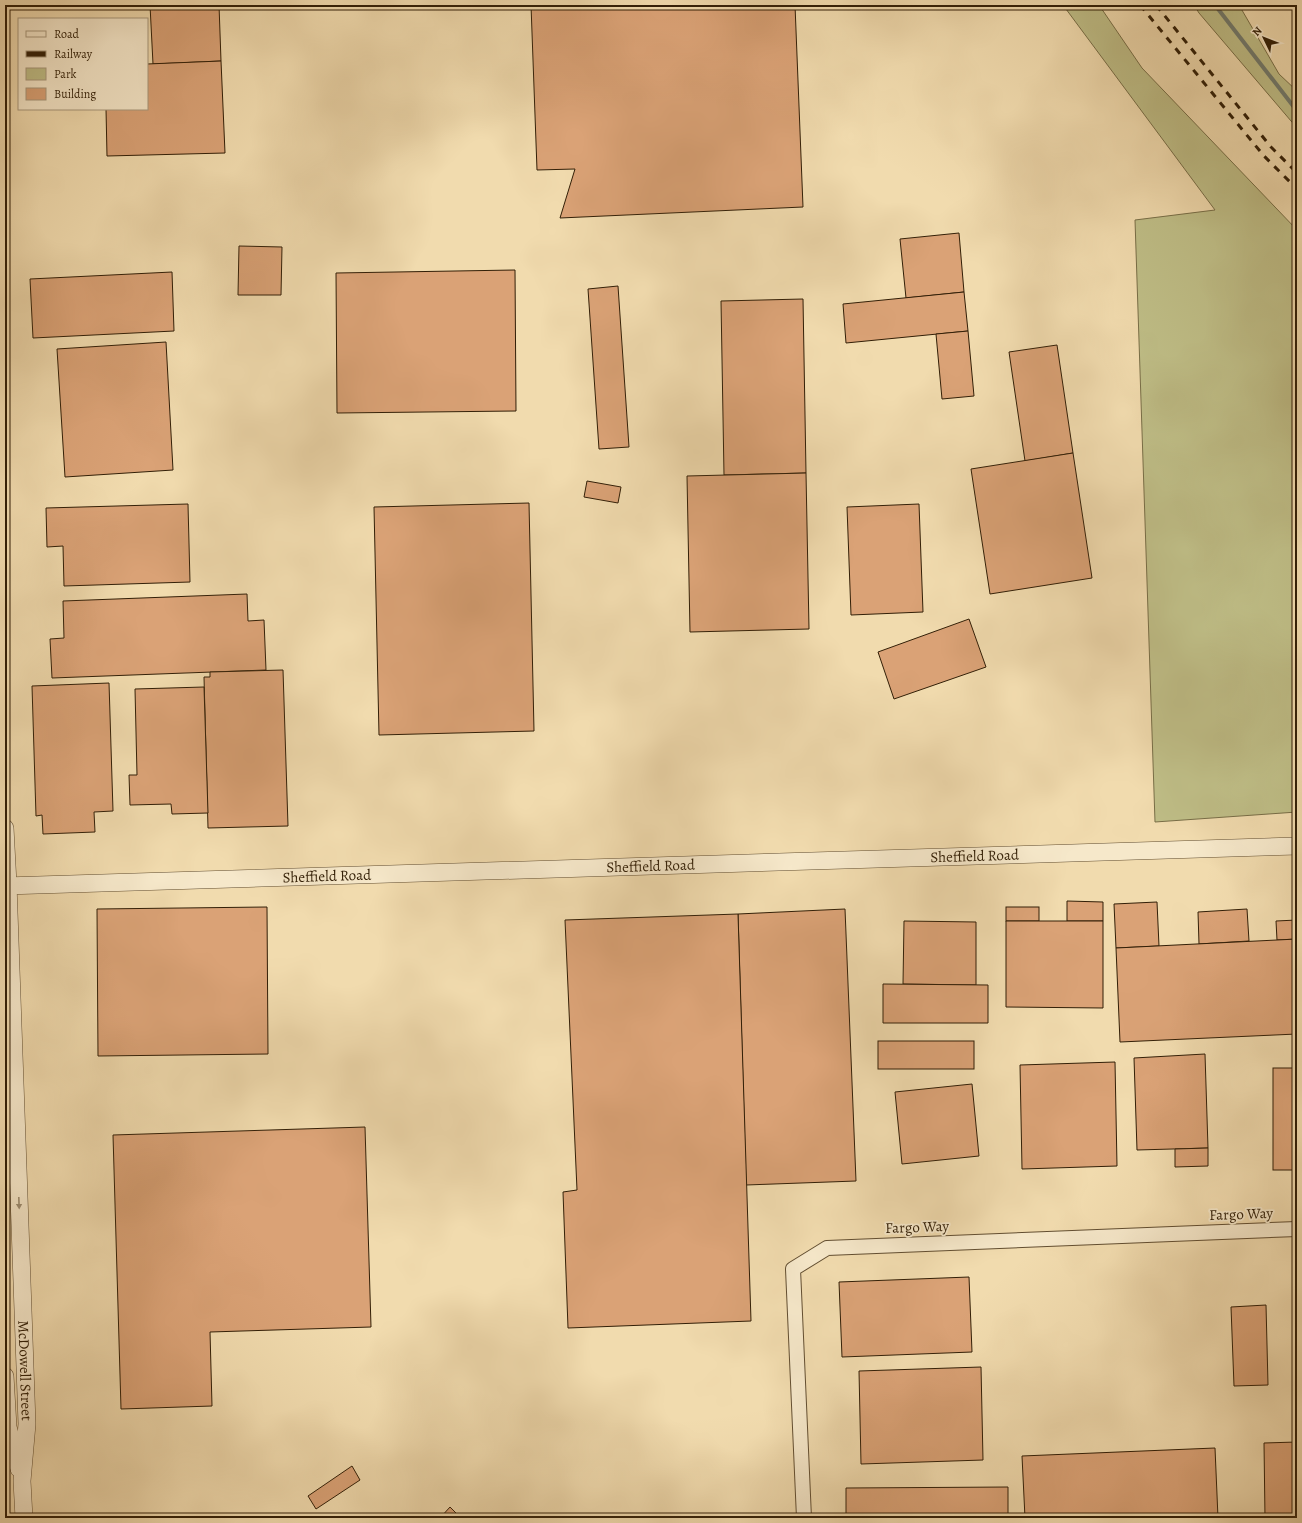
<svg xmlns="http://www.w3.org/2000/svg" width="1302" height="1523" font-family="Alegreya,serif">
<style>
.green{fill:#bfbe87;stroke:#786e47}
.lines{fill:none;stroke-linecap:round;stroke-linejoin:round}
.stream{stroke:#727b6e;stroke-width:4}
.building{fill:#daa276;stroke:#321f07}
.minor-casing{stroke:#624e31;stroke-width:16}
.tertiary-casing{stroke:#624e31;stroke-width:18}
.minor{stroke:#f6e8ca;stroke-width:14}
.tertiary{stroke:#f6e8ca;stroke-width:17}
.rail{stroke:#321f07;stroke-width:3;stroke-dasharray:7 7;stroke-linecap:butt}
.oneway{fill:#9e8e72}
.labels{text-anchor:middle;stroke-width:3.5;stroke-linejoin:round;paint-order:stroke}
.street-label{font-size:15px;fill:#321f07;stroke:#f6e8ca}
</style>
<rect width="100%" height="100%" fill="#f1dbae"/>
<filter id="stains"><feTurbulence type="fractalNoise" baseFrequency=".005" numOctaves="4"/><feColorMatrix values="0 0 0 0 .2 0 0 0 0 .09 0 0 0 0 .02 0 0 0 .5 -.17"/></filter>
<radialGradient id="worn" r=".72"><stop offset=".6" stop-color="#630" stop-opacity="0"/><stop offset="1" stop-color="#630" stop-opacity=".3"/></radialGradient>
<!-- green -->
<g class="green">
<path d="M1063,5H1099L1142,68L1297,230V812L1155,822L1135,220L1215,210Z"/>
<path d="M1194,5H1239L1279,74L1297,91V128L1199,13Z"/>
</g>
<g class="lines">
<!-- stream -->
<path class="stream" d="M1215,5L1297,111"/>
</g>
<!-- building -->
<g class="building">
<path d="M150,5H219L221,61L153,64Z"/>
<path d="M531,5H795L803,207L560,218L575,169L537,170Z"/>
<path d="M221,61L225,153L107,156L106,109H147V64Z"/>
<path d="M959,233L964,292L906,298L900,239Z"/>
<path d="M239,246L282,247L281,295H238Z"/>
<path d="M515,270L516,411L337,413L336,273Z"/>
<path d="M172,272L174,331L33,338L30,279Z"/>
<path d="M618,286L629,447L599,449L588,289Z"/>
<path d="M964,292L968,331L846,343L843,304Z"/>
<path d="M803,299L806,473L724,475L721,301Z"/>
<path d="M968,331L974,396L942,399L936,334Z"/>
<path d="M166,342L173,470L65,477L57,349Z"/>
<path d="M1057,345L1073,453L1025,461L1009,352Z"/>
<path d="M1073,453L1092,578L990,594L971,469Z"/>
<path d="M806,473L809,629L690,632L687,476Z"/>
<path d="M587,481L621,487L618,503L584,497Z"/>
<path d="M529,503L534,731L379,735L374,507Z"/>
<path d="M188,504L190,582L64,586L63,546L47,547L46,508Z"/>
<path d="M919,504L923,612L851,615L847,507Z"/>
<path d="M247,594L248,621L264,620L266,670L52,678L50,639L64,638L63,601Z"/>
<path d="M969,619L986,667L894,699L878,652Z"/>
<path d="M283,670L288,826L208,828L204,677H210V672Z"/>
<path d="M109,683L113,811L94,812L95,832L43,834L42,815L36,816L32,686Z"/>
<path d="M204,687L208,813L172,814L171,804L130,805L129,775H137L135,689Z"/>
<path d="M1067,901L1103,902V921H1067Z"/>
<path d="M1157,902L1159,946L1116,948L1114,904Z"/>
<path d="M267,907L268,1054L98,1056L97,909Z"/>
<rect x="1006" y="907" width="33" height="14"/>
<path d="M845,909L856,1181L746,1185L738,914Z"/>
<path d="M1247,909L1249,941L1199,944L1198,912Z"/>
<path d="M738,914L751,1321L568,1328L563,1192L577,1190L565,920Z"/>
<path d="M1297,920V939L1277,940L1276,921Z"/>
<path d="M904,921L976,922V985L903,984Z"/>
<path d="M1006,921H1103V1008L1006,1007Z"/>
<path d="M1297,939V1034L1120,1042L1116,948Z"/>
<path d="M883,984L988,985V1023H883Z"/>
<rect x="878" y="1041" width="96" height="28"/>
<path d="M1205,1054L1208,1148L1137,1150L1134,1058Z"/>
<path d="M1115,1062L1117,1166L1022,1169L1020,1065Z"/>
<rect x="1273" y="1068" width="24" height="102"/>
<path d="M972,1084L979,1156L902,1164L895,1092Z"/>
<path d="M365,1127L371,1327L210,1332L212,1406L121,1409L113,1135Z"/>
<path d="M1208,1148V1166L1175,1167V1149Z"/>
<path d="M969,1277L972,1352L842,1357L839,1282Z"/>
<path d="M1266,1305L1268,1385L1234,1386L1231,1307Z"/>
<path d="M981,1367L983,1460L861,1464L859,1371Z"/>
<path d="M1297,1442V1518H1265L1264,1443Z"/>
<path d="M1215,1448L1218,1518H1025L1022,1456Z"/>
<path d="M352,1466L360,1480L316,1509L308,1496Z"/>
<path d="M1008,1487V1518H846V1488Z"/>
<path d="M450,1507L461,1518H440Z"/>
</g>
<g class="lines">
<!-- minor casing -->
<g class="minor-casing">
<g id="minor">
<path d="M5,1177L18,1176"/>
<path d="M804,1518L793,1269L827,1248L1297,1229"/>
</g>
</g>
<!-- tertiary casing -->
<g class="tertiary-casing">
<g id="tertiary">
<path id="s1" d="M5,828L8,884L27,1424L22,1481L24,1518"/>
<path id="s2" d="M5,886L1297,846"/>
<path d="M5,1376L8,1427L19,1469"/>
</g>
</g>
<!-- minor -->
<use href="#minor" class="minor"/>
<!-- tertiary -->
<use href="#tertiary" class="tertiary"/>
<!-- rail -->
<g class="rail">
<path d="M1140,5L1264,156L1297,189"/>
<path d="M1156,5L1271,147L1297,173"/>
</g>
</g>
<!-- one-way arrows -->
<defs><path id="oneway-solid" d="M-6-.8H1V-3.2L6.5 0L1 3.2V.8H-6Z"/></defs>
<use class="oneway" href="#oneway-solid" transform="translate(19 1203) rotate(88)"/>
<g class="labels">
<!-- street labels -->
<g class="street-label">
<text dy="5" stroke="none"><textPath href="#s2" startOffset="970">Sheffield Road</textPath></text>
<text dy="5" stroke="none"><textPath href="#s2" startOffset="646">Sheffield Road</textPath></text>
<text dy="5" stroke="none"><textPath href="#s2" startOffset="322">Sheffield Road</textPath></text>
<text transform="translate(1241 1214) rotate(-2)" y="5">Fargo Way</text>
<text transform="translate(917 1227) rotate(-2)" y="5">Fargo Way</text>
<text dy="5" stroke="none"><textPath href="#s1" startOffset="543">McDowell Street</textPath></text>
</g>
</g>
<!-- margin -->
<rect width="1302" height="1523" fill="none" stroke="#f1dbae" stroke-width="20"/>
<rect x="6" y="6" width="1290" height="1511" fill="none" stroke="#321f07" stroke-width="2"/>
<rect x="10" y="10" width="1282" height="1503" fill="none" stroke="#321f07"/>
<!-- legend -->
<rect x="18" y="18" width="130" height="92" fill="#f6e8ca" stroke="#a8987c"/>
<rect x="26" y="31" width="20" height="6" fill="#f6e8ca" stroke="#a8987c"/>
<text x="54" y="38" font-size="12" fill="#321f07">Road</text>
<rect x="26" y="51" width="20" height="6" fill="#321f07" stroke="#a8987c"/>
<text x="54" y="58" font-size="12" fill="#321f07">Railway</text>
<rect x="26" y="68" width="20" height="12" fill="#bfbe87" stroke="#a8987c"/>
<text x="54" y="78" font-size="12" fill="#321f07">Park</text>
<rect x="26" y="88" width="20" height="12" fill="#daa276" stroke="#a8987c"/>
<text x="54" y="98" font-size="12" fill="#321f07">Building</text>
<!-- north arrow -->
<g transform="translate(1264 38) rotate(313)" stroke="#f6e8ca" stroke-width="3" paint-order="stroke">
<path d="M0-3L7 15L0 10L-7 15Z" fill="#321f07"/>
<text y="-6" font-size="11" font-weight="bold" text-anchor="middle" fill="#321f07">N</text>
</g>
<rect width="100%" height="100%" filter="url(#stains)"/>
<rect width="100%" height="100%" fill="url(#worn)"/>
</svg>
